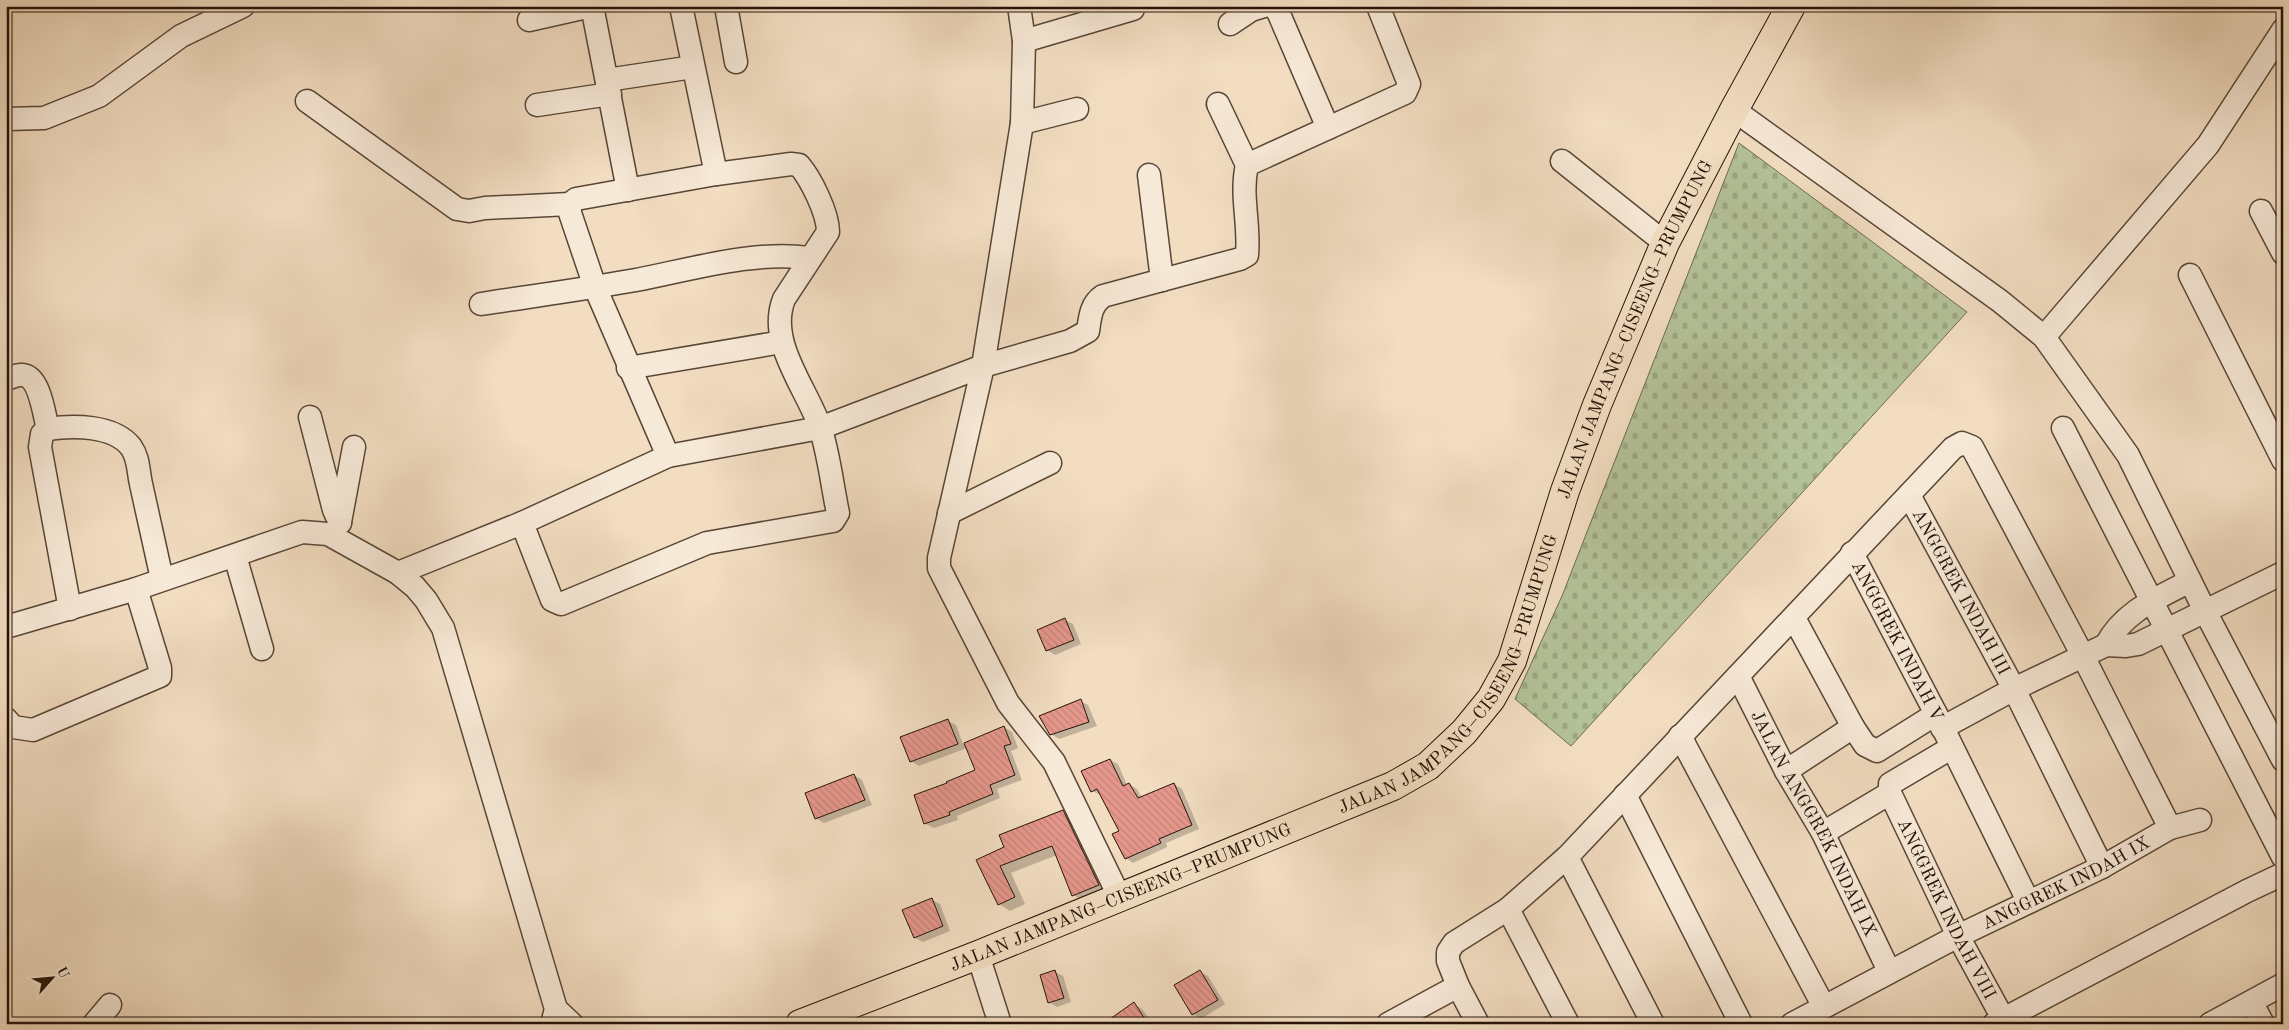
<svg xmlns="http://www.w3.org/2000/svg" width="2289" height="1030" font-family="'Old Standard TT',serif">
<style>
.cemetery{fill:url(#cemetery-stones);stroke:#6c6a50}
.shadow{fill:#0003}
.building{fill:url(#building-back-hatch);stroke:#241309}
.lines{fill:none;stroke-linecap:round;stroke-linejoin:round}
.minor-casing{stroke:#584637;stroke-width:25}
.major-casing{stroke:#241309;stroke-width:30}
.minor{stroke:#f7e9d7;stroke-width:22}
.major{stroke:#f2ddc1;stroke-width:28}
.labels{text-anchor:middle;stroke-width:4.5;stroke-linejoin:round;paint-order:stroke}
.street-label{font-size:18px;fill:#241309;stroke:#f7e9d7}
</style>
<defs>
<pattern id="cemetery-stones" width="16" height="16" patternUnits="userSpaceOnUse" patternTransform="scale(1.25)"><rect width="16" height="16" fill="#b4c298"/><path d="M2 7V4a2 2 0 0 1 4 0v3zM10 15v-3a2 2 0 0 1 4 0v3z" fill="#9ba682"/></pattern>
<pattern id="building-back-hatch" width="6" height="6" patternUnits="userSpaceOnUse" patternTransform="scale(1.25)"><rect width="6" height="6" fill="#e5978b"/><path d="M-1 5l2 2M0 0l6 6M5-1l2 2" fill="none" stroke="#c48177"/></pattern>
</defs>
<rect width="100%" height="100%" fill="#f2ddc1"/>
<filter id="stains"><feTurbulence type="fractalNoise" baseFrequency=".004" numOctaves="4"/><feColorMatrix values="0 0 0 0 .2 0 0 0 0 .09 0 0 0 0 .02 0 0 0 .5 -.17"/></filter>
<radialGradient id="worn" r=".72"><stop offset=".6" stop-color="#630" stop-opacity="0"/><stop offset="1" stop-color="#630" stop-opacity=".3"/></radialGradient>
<!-- cemetery -->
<path class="cemetery" d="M1739,143L1967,312L1571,746L1515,699L1562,596Z"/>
<!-- shadow -->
<g class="shadow">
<path d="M1065,620L1073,624L1081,644L1055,655L1047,650Z"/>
<path d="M1080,701L1088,705L1097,726L1059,739L1051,734Z"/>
<path d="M948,721L956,725L963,744L1004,727L1012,732L1018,748L1011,751L1022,780L997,789L1000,798L957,816L958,820L934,828L926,824L916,796L949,784L976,771L967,748L919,766L911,761Z"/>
<path d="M1110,760L1118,764L1127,785L1129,784L1137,789L1142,798L1174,784L1182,789L1199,829L1166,843L1167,847L1133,863L1126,858L1121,832L1101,795L1092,791Z"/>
<path d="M854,775L862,780L872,805L824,823L816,818Z"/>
<path d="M1063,812L1074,818L1110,892L1084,901L1073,895L1057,855L1011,873L1025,904L1010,911L999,904L978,860L1005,848Z"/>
<path d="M932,900L940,904L950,931L923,942L915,938Z"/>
<path d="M1055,972L1063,976L1071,1002L1057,1007L1049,1002Z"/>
<path d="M1200,972L1208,976L1225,1004L1201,1019L1193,1014Z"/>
<path d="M1134,1004L1142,1009L1154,1024H1118Z"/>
</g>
<!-- building -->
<g class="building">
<path d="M1065,618L1074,640L1046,651L1037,630Z"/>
<path d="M1081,699L1089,722L1050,735L1039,716Z"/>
<path d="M948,719L958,744L910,762L900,737Z"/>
<path d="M1004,726L1011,744L1004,746L1015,775L990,785L993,794L949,812L950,815L924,824L914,795L947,783L946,782L975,770L964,743Z"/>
<path d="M1110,759L1123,786L1129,783L1138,798L1174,783L1192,825L1159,839L1161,843L1125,859L1112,834L1119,831L1097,789L1091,792L1081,771Z"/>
<path d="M854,774L865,800L815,819L805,793Z"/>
<path d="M1063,810L1099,885L1072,896L1052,846L1000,866L1015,897L998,905L976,860L1004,847L999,835Z"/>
<path d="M932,898L943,926L914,938L902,910Z"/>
<path d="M1055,970L1064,998L1048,1003L1040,975Z"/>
<path d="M1200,970L1218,1000L1192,1015L1174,985Z"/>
<path d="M1134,1002L1148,1024H1103Z"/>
</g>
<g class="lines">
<!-- minor casing -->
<g class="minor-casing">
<g id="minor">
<path d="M592,6L628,190"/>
<path d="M681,6L716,174"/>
<path d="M726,6L736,62"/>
<path d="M1019,6L1024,41L1022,123L983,366L939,558V568L1008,703L1054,762L1119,896"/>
<path d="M1274,6L1279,14L1328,128"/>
<path d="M529,20L591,6"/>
<path d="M1230,24L1251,10L1264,6"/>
<path d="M1024,41L1133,9"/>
<path d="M607,80L693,67"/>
<path d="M307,101L457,209L469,211L485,208L570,204"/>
<path d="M1218,104L1247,165"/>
<path d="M537,105L610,94"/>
<path d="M1734,110L2000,301L2044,337L2128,455L2205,611L2283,760"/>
<path d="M6,119L44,118L99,96L181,36L243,6"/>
<path d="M1022,123L1077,109"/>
<path d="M1562,161L1665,243"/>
<path d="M1149,175L1162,280"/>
<path d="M2261,211L2283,253"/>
<path d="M2190,275L2283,460"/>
<path d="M481,304C533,296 585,289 636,280C689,270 755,250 809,258"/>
<path d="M2044,337L2208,145L2283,30"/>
<path d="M628,368L782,342"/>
<path d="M6,379C11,378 17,374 22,375C40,376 44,415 48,429"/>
<path d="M310,417L334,510L340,523"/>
<path d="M2063,428L2283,857"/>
<path d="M48,429C73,425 114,425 131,447C139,458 138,471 141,484C148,516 155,547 162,579"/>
<path d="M48,429L42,434L40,447L70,609"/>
<path id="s1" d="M1909,495L2014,689L2102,867"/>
<path d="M949,513L1050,463"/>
<path d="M340,522L354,447"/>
<path d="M522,523L552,600L561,604L707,543L833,521L838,513C832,485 829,454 820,427C806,387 767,342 784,299L828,232C828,213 811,179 799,165L791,164L716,174L576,199L570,204V213L595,287L668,456"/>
<path id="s2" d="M1852,553L1936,714L2028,901"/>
<path d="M235,556L262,649"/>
<path d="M398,573L522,523L668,456L820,428L983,366L1070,341L1088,331C1090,317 1091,304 1103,296L1240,259L1247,255C1250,224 1240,195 1247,165L1405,93L1409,84L1378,6"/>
<path d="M1794,618L1853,727"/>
<path d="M6,627L136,589L302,532L328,534L398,573L415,587L426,600L443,628L556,1009L552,1024"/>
<path d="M2106,645C2124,611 2158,598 2190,581"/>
<path id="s3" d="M1738,676L1786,771L1823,833L1889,971"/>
<path d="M6,719L13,727L33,730L160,676V668L136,589"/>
<path d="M1942,728L2014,689L2106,645L2126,646L2138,644L2283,573"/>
<path d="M1680,736L1824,1007"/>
<path d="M1786,771L1853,727L1865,745L1877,751L1936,714"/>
<path id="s4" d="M1890,793L1958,936L2006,1024"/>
<path d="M1625,795L1741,1024"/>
<path d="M1823,833L1890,793V784L1951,748"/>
<path d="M1567,857L1653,1024"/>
<path d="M1508,909L1568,1024"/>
<path d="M978,955L1000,1024"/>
<path d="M2252,1003L2263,1024"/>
<path d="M556,1009L572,1024"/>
<path d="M94,1024L110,1005"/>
<path d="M1388,1024L1458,986"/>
<path d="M1478,1024L1458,986L1448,961V952L1454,943L1508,909L1567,857L1953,448L1962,443L1972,447L2083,656L2170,828"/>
<path id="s5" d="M1792,1024L1958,936L2102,867L2170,828L2200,820"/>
<path d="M1994,1024L2247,891L2283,874"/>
<path d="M2210,1024L2282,985"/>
</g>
</g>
<!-- major casing -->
<g class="major-casing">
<g id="major">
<path id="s6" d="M800,1024L978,955L1393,786L1428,766L1464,732L1491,699L1512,661L1565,491L1597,405L1665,243L1734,110L1791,6"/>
</g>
</g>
<!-- minor -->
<use href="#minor" class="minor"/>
<!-- major -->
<use href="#major" class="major"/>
</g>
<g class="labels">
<!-- street labels -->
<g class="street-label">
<text dy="6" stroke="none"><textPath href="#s6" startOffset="1169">JALAN JAMPANG–CISEENG–PRUMPUNG</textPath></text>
<text dy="6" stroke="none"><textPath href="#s1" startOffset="110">ANGGREK INDAH III</textPath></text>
<text dy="6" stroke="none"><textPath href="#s2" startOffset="99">ANGGREK INDAH V</textPath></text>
<text dy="6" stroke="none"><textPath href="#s6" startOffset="764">JALAN JAMPANG–CISEENG–PRUMPUNG</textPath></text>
<text dy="6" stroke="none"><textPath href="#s3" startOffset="166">JALAN ANGGREK INDAH IX</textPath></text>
<text dy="6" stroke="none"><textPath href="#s5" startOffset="308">ANGGREK INDAH IX</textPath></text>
<text dy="6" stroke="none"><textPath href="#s6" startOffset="345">JALAN JAMPANG–CISEENG–PRUMPUNG</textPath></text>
<text dy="6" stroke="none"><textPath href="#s4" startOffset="129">ANGGREK INDAH VIII</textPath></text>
</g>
</g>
<!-- margin -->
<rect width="2289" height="1030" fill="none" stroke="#f2ddc1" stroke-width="25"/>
<rect x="8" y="8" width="2274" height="1015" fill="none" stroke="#241309" stroke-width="2.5"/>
<rect x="12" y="12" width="2264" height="1005" fill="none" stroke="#241309"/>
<!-- north arrow -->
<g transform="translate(52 978) rotate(63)" stroke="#f7e9d7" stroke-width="4" paint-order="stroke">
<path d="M0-4L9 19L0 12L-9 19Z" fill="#241309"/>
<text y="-8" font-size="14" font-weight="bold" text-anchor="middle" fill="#241309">U</text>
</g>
<rect width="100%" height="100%" filter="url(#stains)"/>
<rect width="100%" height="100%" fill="url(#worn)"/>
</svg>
